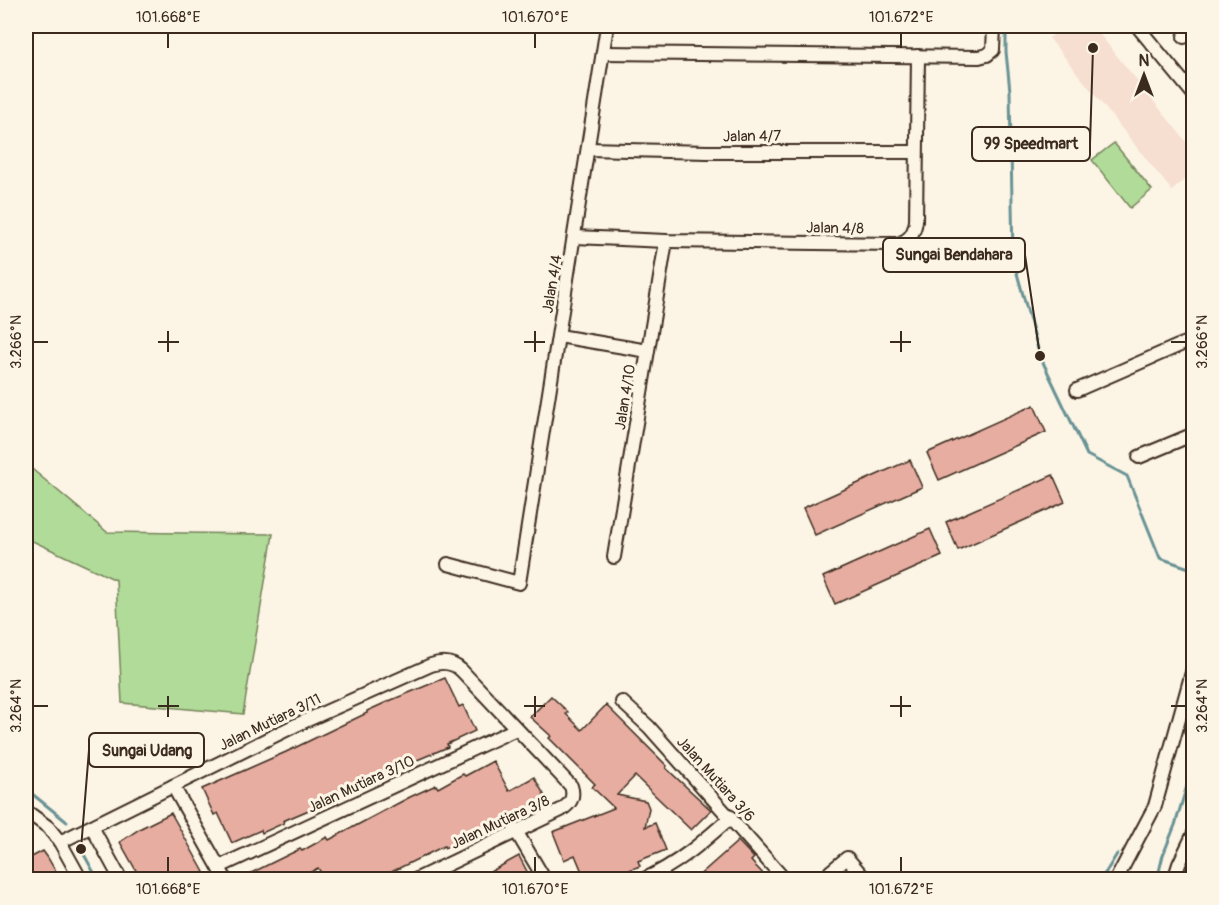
<svg xmlns="http://www.w3.org/2000/svg" width="1219" height="905" font-family="Pangolin,sans-serif">
<style>
.built{fill:#f6dfd1}
.green{fill:#b0db98;stroke:#76825b;stroke-width:1.5}
.lines{fill:none;stroke-linecap:round;stroke-linejoin:round}
.stream{stroke:#699295;stroke-width:3}
.building{fill:#e7ada1;stroke:#3b2a1e;stroke-width:1.5}
.minor-casing{stroke:#3b2a1e;stroke-width:16}
.minor{stroke:#fcf5e5;stroke-width:12}
.ticks{fill:none;stroke:#3b2a1e;stroke-width:2}
.labels{text-anchor:middle;stroke-width:6;stroke-linejoin:round;paint-order:stroke}
.street-label{font-size:15px;fill:#3b2a1e;stroke:#fcf5e5}
.leader{fill:none;stroke:#3b2a1e;stroke-width:2}
.callout-dot{fill:#3b2a1e;stroke:#fcf5e5;stroke-width:2}
.callout{fill:#fcf5e5;stroke:#3b2a1e;stroke-width:2}
.callout-label{font-size:16px;text-anchor:middle;font-weight:bold;fill:#3b2a1e}
.neatline{fill:none;stroke:#3b2a1e;stroke-width:2}
.ticks-label{font-size:15px;text-anchor:middle;fill:#3b2a1e}
</style>
<rect width="100%" height="100%" fill="#fcf5e5"/>
<filter id="ink" filterUnits="userSpaceOnUse"><feTurbulence type="fractalNoise" baseFrequency=".0167" numOctaves="2"/><feDisplacementMap in="SourceGraphic" scale="12" xChannelSelector="R" yChannelSelector="G"/><feConvolveMatrix kernelMatrix="1 2 1 2 8 2 1 2 1" color-interpolation-filters="sRGB"/></filter>
<g filter="url(#ink)">
<!-- built -->
<path class="built" d="M1064,26H1093L1193,150V172L1172,191L1049,38Z"/>
<!-- green -->
<g class="green">
<path d="M1114,143L1152,190L1130,208L1092,160Z"/>
<path d="M26,464L107,532L273,534L243,714L122,703L116,580L26,538Z"/>
</g>
<g class="lines">
<!-- stream -->
<g class="stream">
<path d="M1006,26V52L1010,91L1013,259L1040,356L1087,455L1127,476L1160,558L1192,569"/>
<path d="M26,789L67,822"/>
<path d="M81,849L98,880"/>
<path d="M1099,880L1106,872L1117,854"/>
<path d="M1157,880L1163,855L1175,825L1194,763"/>
</g>
</g>
<!-- building -->
<g class="building">
<path d="M1034,405L1046,432L939,480L927,453Z"/>
<path d="M910,460L922,487L815,535L803,508Z"/>
<path d="M1053,475L1065,502L958,550L946,522Z"/>
<path d="M930,529L942,556L835,604L823,577Z"/>
<path d="M445,678L459,707L463,705L475,731L447,744L448,747L365,782L339,797L283,821L284,823L262,833L261,830L232,843L218,813L214,815L202,789L286,752L367,713V711L389,701Z"/>
<path d="M551,696L568,712L566,714L582,730L606,705L667,766L666,768L711,810L691,830L635,776L617,795L646,801L649,808L645,827L655,823L666,850L638,861L640,866L606,879H585L575,855L564,860L553,832L614,808L592,787L595,784L549,738L551,736L530,717Z"/>
<path d="M493,761L509,791L534,777L547,800L497,825L496,823L472,836L470,834L445,848L444,846L377,879H325L318,868L298,879H255L251,873L300,849L302,851L327,837L329,840L410,797L436,785L438,788L463,774L465,776Z"/>
<path d="M171,813L204,872L203,873L206,879H181L177,872L164,879H144L140,873L138,874L120,842L141,828Z"/>
<path d="M738,841L754,858L751,861L768,879H695Z"/>
<path d="M43,851L48,858L60,879H30L26,872V860Z"/>
<path d="M519,856L530,877L525,879H477Z"/>
</g>
<g class="lines">
<!-- minor casing -->
<g class="minor-casing">
<g id="minor">
<path d="M1137,26L1194,95"/>
<path d="M1184,37L1194,29"/>
<path d="M603,53L979,57L987,55L993,50L994,26"/>
<path d="M588,149L707,152H916"/>
<path d="M575,237L666,241L896,244C909,241 914,234 916,221L918,56"/>
<path d="M559,336L648,351"/>
<path d="M1077,390L1194,339"/>
<path d="M1139,457L1194,434"/>
<path d="M614,557L666,241"/>
<path d="M448,564L519,583L607,26"/>
<path d="M622,702L649,727L785,880"/>
<path d="M173,786L226,880"/>
<path d="M26,811L48,827L60,842L81,880"/>
<path d="M92,827L121,880"/>
<path d="M516,831L545,880"/>
<path d="M60,842L294,726L431,665C443,661 453,662 462,671L571,786C575,798 570,804 561,810L415,880"/>
<path d="M219,867L516,729"/>
<path d="M642,880C676,866 704,841 731,817"/>
<path d="M837,880L830,872L847,858L866,880"/>
<path d="M1116,880L1155,806L1194,665"/>
<path d="M1174,880L1179,864L1194,833"/>
</g>
</g>
<!-- minor -->
<use href="#minor" class="minor"/>
</g>
</g>
<!-- ticks -->
<path class="ticks" d="M168,33V48M535,33V48M901,33V48M168,331V352M535,331V352M901,331V352M33,342H48M158,342H179M524,342H545M890,342H911M1171,342H1186M168,696V717M535,696V717M901,696V717M33,706H48M158,706H179M524,706H545M890,706H911M1171,706H1186M168,857V872M535,857V872M901,857V872"/>
<g class="labels">
<!-- street labels -->
<g class="street-label">
<text transform="translate(752 136) rotate(-1)" y="5">Jalan 4/7</text>
<text transform="translate(835 228) rotate(1)" y="5">Jalan 4/8</text>
<text transform="translate(552 284) rotate(-81)" y="5">Jalan 4/4</text>
<text transform="translate(625 397) rotate(-81)" y="5">Jalan 4/10</text>
<text transform="translate(270 722) rotate(-26)" y="5">Jalan Mutiara 3/11</text>
<text transform="translate(716 779) rotate(48)" y="5">Jalan Mutiara 3/6</text>
<text transform="translate(361 784) rotate(-25)" y="5">Jalan Mutiara 3/10</text>
<text transform="translate(500 822) rotate(-25)" y="5">Jalan Mutiara 3/8</text>
</g>
</g>
<!-- callouts -->
<path class="leader" d="M1093 48L1090 144M1040 356L1025 255M81 849L89 750"/>
<g class="callout-dot">
<circle cx="1093" cy="48" r="6"/>
<circle cx="1040" cy="356" r="6"/>
<circle cx="81" cy="849" r="6"/>
</g>
<g class="callout">
<rect x="972" y="127" width="118" height="34" rx="6"/>
<rect x="883" y="238" width="142" height="34" rx="6"/>
<rect x="89" y="733" width="115" height="34" rx="6"/>
</g>
<g class="callout-label">
<text x="1031" y="149">99 Speedmart</text>
<text x="954" y="260">Sungai Bendahara</text>
<text x="147" y="756">Sungai Udang</text>
</g>
<!-- margin -->
<rect width="1219" height="905" fill="none" stroke="#fcf5e5" stroke-width="66"/>
<!-- north arrow -->
<g transform="translate(1144 75)" stroke="#fcf5e5" stroke-width="4.5" paint-order="stroke">
<path d="M0-4.5L10 22L0 15L-10 22Z" fill="#3b2a1e"/>
<text y="-9" font-size="16" font-weight="bold" text-anchor="middle" fill="#3b2a1e">N</text>
</g>
<rect x="33" y="33" width="1153" height="839" class="neatline"/>
<g class="ticks-label">
<text x="168" y="22">101.668°E</text>
<text x="535" y="22">101.670°E</text>
<text x="901" y="22">101.672°E</text>
<text transform="translate(16 342) rotate(-90)" y="5">3.266°N</text>
<text transform="translate(1202 342) rotate(-90)" y="5">3.266°N</text>
<text transform="translate(16 706) rotate(-90)" y="5">3.264°N</text>
<text transform="translate(1202 706) rotate(-90)" y="5">3.264°N</text>
<text x="168" y="894">101.668°E</text>
<text x="535" y="894">101.670°E</text>
<text x="901" y="894">101.672°E</text>
</g>
</svg>
